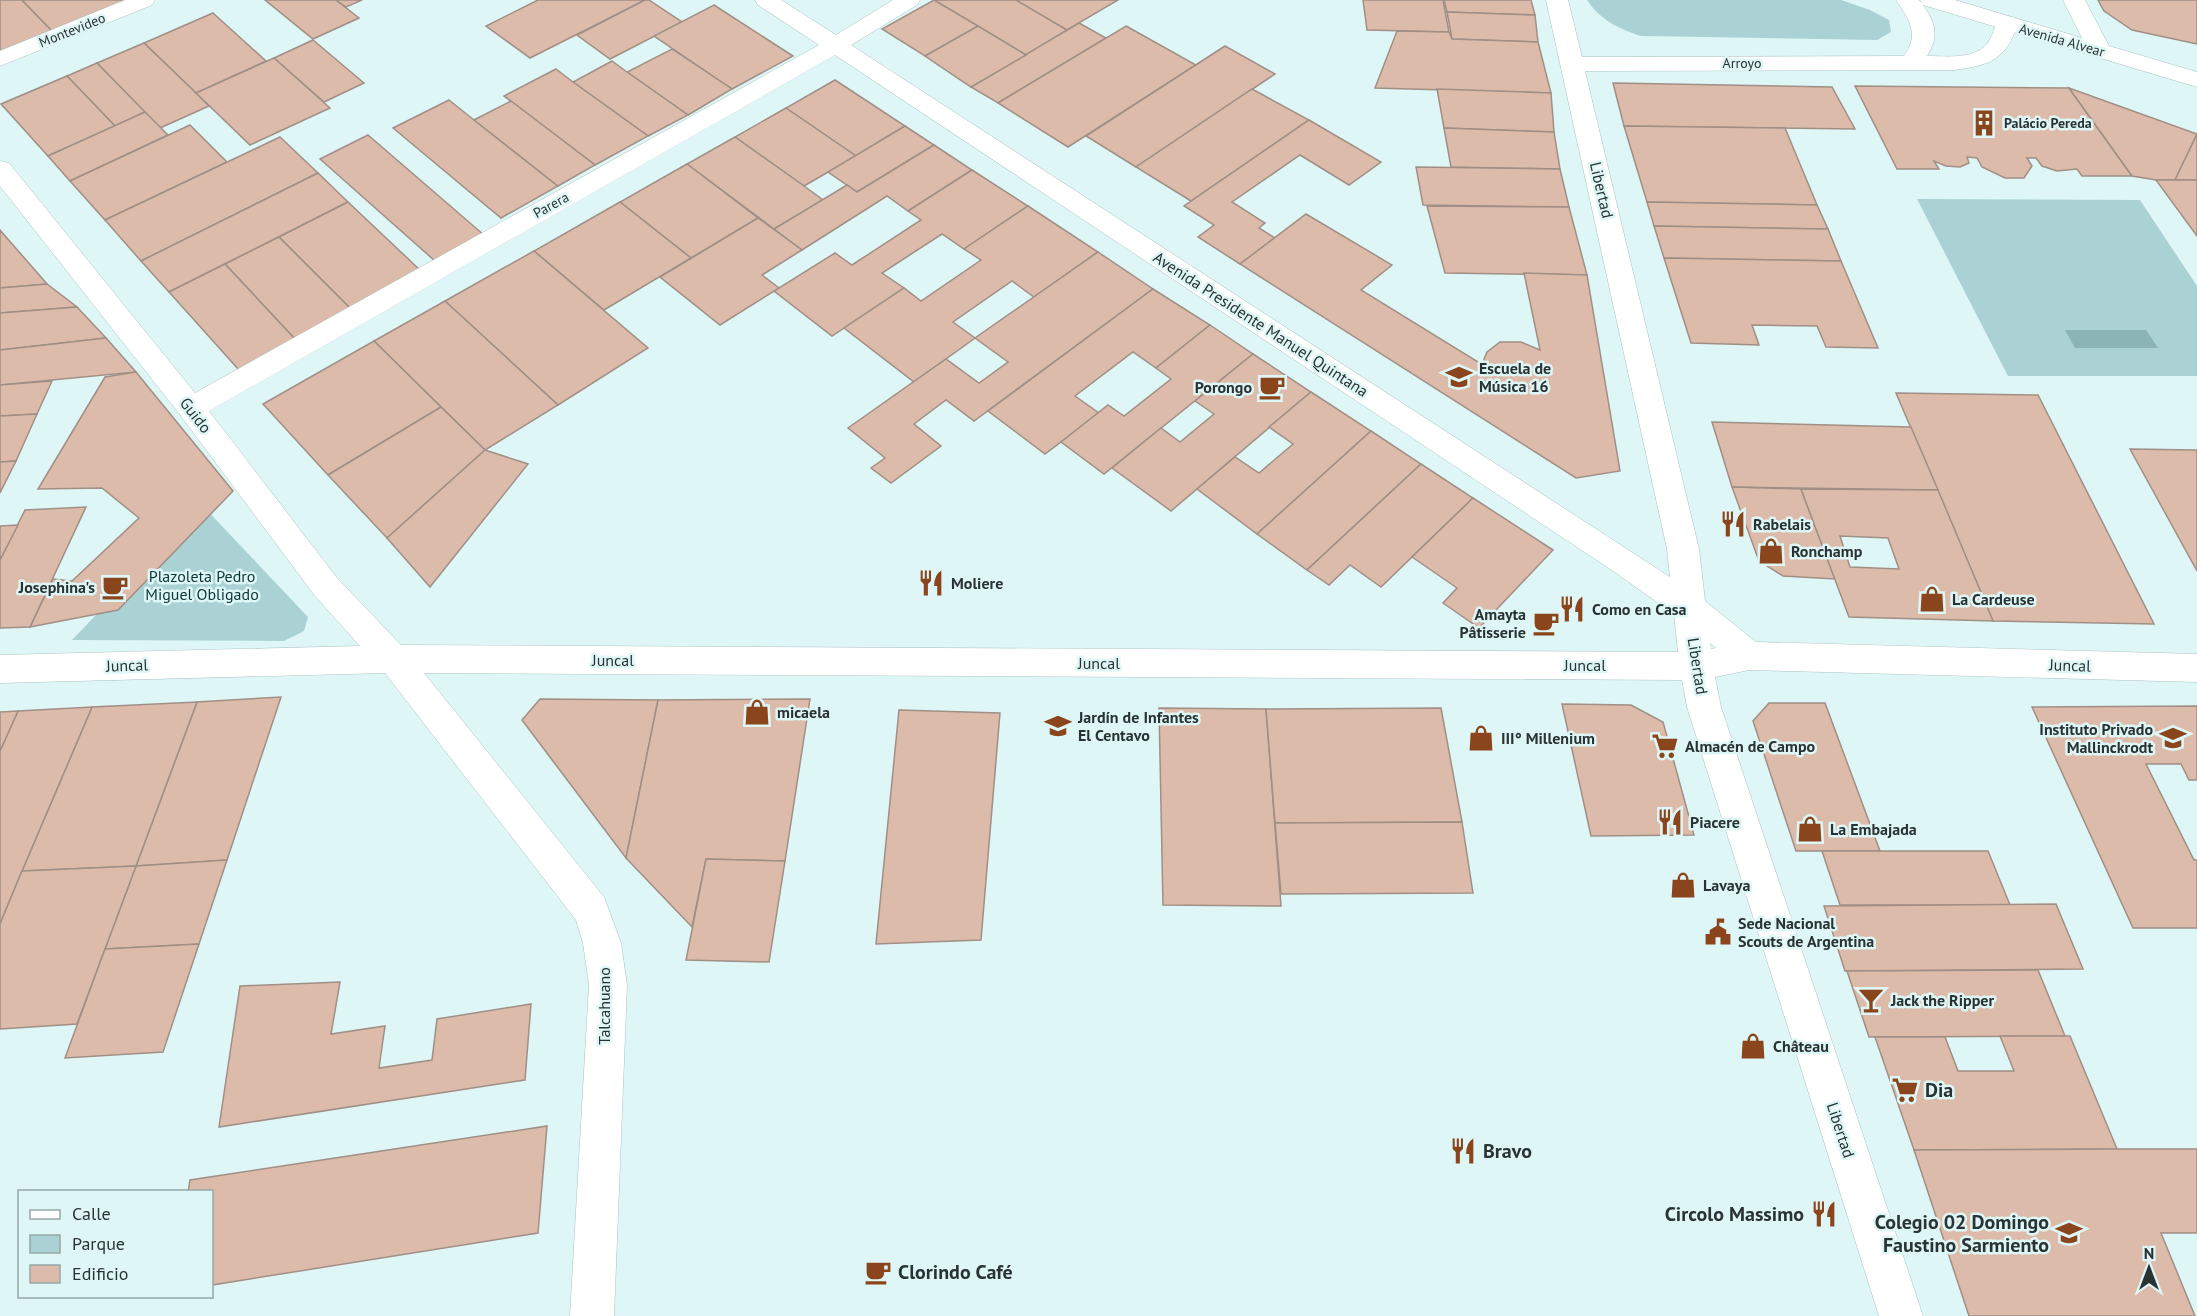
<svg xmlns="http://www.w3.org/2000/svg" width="2197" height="1316" font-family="'PT Sans',sans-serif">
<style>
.green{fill:#aad2d4}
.water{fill:#8ab4b6}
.building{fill:#dcbbaa;stroke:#a08f86;stroke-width:1.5;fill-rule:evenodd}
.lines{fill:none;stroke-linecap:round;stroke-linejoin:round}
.street-casing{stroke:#abc2c2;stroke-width:1}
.secondary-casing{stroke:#abc2c2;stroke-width:1}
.street{fill:#fff;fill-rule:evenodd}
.secondary{fill:#fff;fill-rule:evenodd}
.labels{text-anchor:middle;stroke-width:5;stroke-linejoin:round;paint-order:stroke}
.far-street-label{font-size:14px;fill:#2a3333;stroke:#dff6f6}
.far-poi-label{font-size:14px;font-weight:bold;fill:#2a3333;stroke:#dff6f6;text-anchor:start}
.street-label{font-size:16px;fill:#2a3333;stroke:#dff6f6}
.poi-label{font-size:16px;font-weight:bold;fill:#2a3333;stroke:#dff6f6;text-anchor:start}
.park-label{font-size:16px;fill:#0b3537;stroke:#dff6f6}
.near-poi-label{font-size:20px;font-weight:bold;fill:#2a3333;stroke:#dff6f6;text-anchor:start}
</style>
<rect width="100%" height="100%" fill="#dff6f6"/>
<!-- green -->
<g class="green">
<path d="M1587,0H1841L1870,10L1889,20L1891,32L1877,40L1641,36C1619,29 1600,20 1587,0Z"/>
<path d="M1917,199L2140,200L2197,286V376H2008Z"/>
<path d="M202,505L308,617L304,631L284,641L72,640Z"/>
</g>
<!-- water -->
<path class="water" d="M2065,330H2146L2158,348H2075Z"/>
<!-- building -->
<g class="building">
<path d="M0,0H22L55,34L0,56Z"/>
<path d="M22,0H127L55,34Z"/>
<path d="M265,0H336L359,18L313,39Z"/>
<path d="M336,0H362L346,7Z"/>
<path d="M538,0H645L530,58L486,26Z"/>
<path d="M645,0H649L682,22L610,59L577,35Z"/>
<path d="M934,0H1016L1067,30L1026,55Z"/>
<path d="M934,0L978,26L925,56L882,29Z"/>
<path d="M1016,0H1118L1067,30Z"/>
<path d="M1363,0H1443L1449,32L1367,30Z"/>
<path d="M1444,0H1531L1535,15L1447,12Z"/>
<path d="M2098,0H2197V44L2132,30L2104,11Z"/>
<path d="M714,5L793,56L732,89L654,36Z"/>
<path d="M1447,12L1535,15L1538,42L1452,39Z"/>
<path d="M213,13L266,61L196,93L144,43Z"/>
<path d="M1079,23L1106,38L998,103L971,87Z"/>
<path d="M978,26L1026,55L971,87L925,56Z"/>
<path d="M1126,26L1196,65L1068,147L998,103Z"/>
<path d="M1397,31L1449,32L1452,39L1538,42L1551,93L1375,88Z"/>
<path d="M313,40L364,83L324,102L274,58Z"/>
<path d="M144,43L196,93L209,106L160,128L97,63Z"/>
<path d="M1225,46L1275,74L1136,167L1086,136Z"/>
<path d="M672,49L732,89L688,115L627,72Z"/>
<path d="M274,58L330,108L250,145L196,93Z"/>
<path d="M612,61L627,72L688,115L648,136L573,82Z"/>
<path d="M97,63L145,112L115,126L67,76Z"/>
<path d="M556,69L573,82L648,136L595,165L504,96Z"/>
<path d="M67,76L115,126L48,156L1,104Z"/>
<path d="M835,80L905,126L856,156L786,108Z"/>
<path d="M1613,83L1832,87L1855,129L1624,126Z"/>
<path d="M1855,86L2069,88L2132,176H2082L2077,169L2057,171L2042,166L2036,158H2027L2032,166L2024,178H2005L1982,167L1977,158L1967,157L1969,163L1960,167L1946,166L1934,161L1939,169H1897Z"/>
<path d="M2069,88L2197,134L2175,180H2156L2132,176Z"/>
<path d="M1252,89L1309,120L1191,201L1136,167Z"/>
<path d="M1437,89L1551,93L1554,132L1444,128Z"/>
<path d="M449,100L474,120L558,186L501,218L393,128Z"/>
<path d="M511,101L595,165L558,186L474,120Z"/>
<path d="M786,108L856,156L804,186L735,137Z"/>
<path d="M145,112L168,135L70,181L48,156Z"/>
<path d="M1309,120L1381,162L1349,185L1300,155L1232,202L1265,223L1259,228L1275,238L1240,264L1198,237L1214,225L1184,206Z"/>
<path d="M190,125L227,162L105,220L70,181Z"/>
<path d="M905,126L934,145L857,192L828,172Z"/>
<path d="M1624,126L1785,128L1817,205L1647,202Z"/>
<path d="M1444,128L1554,132L1560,169L1451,167Z"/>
<path d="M2197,134V180H2175Z"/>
<path d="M368,135L484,235L435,261L320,159Z"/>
<path d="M280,137L318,173L141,261L105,220Z"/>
<path d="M735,137L804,186L823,200L774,229L687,164Z"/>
<path d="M934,145L972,170L908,211L887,196L802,250L774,229L847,185L857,192Z"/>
<path d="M687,164L758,218L691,258L620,202Z"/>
<path d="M1416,167L1560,169L1569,207L1423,205Z"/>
<path d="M972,170L1028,206L964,249L942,234L882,273L904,288L832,336L774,291L835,253L852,265L921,220L908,211Z"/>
<path d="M318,173L348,202L169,292L141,261Z"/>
<path d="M2156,180H2197V236Z"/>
<path d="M348,202L421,271L351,309L279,237Z"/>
<path d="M620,202L691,258L604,310L534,251Z"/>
<path d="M1647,202L1817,205L1828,229L1654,226Z"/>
<path d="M1028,206L1098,252L1034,297L1012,281L953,322L975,338L914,382L844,328L904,288L921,301L981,260L964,249Z"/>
<path d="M1427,206L1569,207L1587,275L1445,273Z"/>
<path d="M1306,214L1392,265L1361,290L1486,367L1484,359L1487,352L1500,342H1521L1540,350L1524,273L1587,275L1620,471L1576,478L1240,264Z"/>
<path d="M758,218L802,250L762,275L779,288L720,325L660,277Z"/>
<path d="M1654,226L1828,229L1841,261L1664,258Z"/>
<path d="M0,230L47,284L0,288Z"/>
<path d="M279,237L351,309L295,339L225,264Z"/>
<path d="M534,251L648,348L558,405L445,301Z"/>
<path d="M1098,252L1153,289L974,421L946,400L914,424L941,446L891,483L871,468L885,458L848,428L946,359L979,383L1008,362L975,338Z"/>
<path d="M1664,258L1841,261L1878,348L1826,347L1817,326L1752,325L1759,345L1691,343Z"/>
<path d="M225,264L295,339L239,370L169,292Z"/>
<path d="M47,284L77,307L0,313V288Z"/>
<path d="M1153,289L1210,325L1156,368L1133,352L1075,396L1099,413L1045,454L988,411Z"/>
<path d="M445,301L558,405L485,450L374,341Z"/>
<path d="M77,307L106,338L0,350V313Z"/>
<path d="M1210,325L1253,354L1104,474L1061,442L1108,405L1124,416L1171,379L1156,368Z"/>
<path d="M106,338L136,372L0,385V350Z"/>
<path d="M374,341L441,407L328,475L263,404Z"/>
<path d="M1253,354L1311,392L1171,511L1112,468L1161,428L1180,442L1214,414L1195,401Z"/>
<path d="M136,372L233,491L118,610L30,627L53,579L72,581L139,518L102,488L38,489L105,377Z"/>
<path d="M52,381L37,414L0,416V385Z"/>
<path d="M1311,392L1371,431L1257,534L1197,489L1235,457L1259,473L1293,444L1269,427Z"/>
<path d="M1896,393L2038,395L2154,624L1993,621Z"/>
<path d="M441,407L485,450L387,538L328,475Z"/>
<path d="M37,414L16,461L0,462V416Z"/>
<path d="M1712,422L1911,427L1938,490L1732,487Z"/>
<path d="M1371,431L1421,464L1307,570L1257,534Z"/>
<path d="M2130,449L2197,450V571Z"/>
<path d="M485,450L528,464L430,587L387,538Z"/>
<path d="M16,461L0,493V462Z"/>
<path d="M1421,464L1473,498L1381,587L1350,565L1329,585L1307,570Z"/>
<path d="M1732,487L1801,489L1835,579L1783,576L1759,561Z"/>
<path d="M1801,489L1938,490L1993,621L1849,617ZM1840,536L1888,538L1899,569L1850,567Z"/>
<path d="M1473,498L1553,550L1479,628L1443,603L1457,588L1412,557Z"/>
<path d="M86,507L30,627L0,628V560L25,510Z"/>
<path d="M18,525L0,560V526Z"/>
<path d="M281,697L227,860L136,866L197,702Z"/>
<path d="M540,699L658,700L626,858L522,720Z"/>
<path d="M810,699L785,861L706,859L692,927L626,858L658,700Z"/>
<path d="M197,702L136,866L22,871L92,707Z"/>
<path d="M1769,703H1825L1880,851H1796L1753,721Z"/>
<path d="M1562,704L1631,705L1663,722L1694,835L1591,836Z"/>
<path d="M2197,706V780H2189L2181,764H2146L2194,860H2197V928H2133L2032,707Z"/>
<path d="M92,707L22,871L0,924V751L18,711Z"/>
<path d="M1159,708L1266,709L1281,906L1163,905Z"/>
<path d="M1441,708L1462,822L1275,823L1266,709Z"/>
<path d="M899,710L1000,713L981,940L876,944Z"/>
<path d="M18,711L0,751V712Z"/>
<path d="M1462,822L1473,893L1281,894L1275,823Z"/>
<path d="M1822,851H1988L2010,905H1840Z"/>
<path d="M706,859L785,861L769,962L686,960Z"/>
<path d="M227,860L199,944L105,949L136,866Z"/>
<path d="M136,866L77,1024L0,1029V924L22,871Z"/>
<path d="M2056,904L2083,969L1845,971L1824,906Z"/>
<path d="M199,944L163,1052L65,1058L105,949Z"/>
<path d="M2038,970L2065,1036L1869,1037L1847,971Z"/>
<path d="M340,982L331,1034L385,1026L379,1068L432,1060L437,1019L531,1004L525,1080L219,1127L240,986Z"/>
<path d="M2000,1036H2070L2117,1149L1914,1150L1875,1037H1945L1958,1071H2014Z"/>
<path d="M547,1126L538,1233L212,1285V1192H188L190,1180Z"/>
<path d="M2117,1149H2197V1233H2161L2195,1316H1969L1914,1150Z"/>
</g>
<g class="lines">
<!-- street casing -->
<g class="street-casing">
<g id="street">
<path d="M125,0H155L152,5L0,66V51Z"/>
<path d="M755,0H781L836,35L893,0H920L917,5L851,45L1670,577L1667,549L1546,0H1568L1582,57L1904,56C1920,34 1909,19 1896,0H1919C1934,19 1941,34 1927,56C1945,56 1974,60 1987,44C1993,37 1994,26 1999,18L2007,16L2015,18L2018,23C2006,60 1991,65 1954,70L1585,71L1699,549L1705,601L1756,642L2197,654V682L1749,670L1715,677L1721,707L1923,1316H1879L1687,707L1682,680L424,673L604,897L621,943L627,985L614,1316H570L589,985L583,943L576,920L385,673L0,683V655L360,646L315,596L181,416L0,186V161L9,163L195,393L819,45L758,5ZM835,55L1613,571L1674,614L1678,652L401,645L337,578L209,411ZM1710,643L1716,648L1711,649Z"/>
</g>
</g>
<!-- secondary casing -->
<g class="secondary-casing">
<path id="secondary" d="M1920,0H1955L2082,38L2063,0H2085L2109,46L2197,72V87L1923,5Z"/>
</g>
<!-- street -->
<use href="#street" class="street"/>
<!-- secondary -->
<use href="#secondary" class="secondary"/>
</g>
<!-- icons -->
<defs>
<g id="building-bare" transform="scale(2.07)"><path d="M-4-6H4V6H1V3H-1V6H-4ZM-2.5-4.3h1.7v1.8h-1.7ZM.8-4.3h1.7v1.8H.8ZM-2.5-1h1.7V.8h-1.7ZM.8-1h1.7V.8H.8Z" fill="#8a451d" stroke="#dff6f6" stroke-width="2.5" paint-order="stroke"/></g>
<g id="school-bare" transform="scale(2.07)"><path d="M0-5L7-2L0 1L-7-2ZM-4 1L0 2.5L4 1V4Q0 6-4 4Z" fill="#8a451d" stroke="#dff6f6" stroke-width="2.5" paint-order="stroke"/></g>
<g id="cafe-bare" transform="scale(2.07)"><path d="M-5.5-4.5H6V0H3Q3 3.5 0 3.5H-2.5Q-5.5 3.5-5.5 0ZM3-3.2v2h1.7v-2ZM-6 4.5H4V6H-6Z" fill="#8a451d" stroke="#dff6f6" stroke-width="2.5" paint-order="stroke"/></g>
<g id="restaurant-bare" transform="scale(2.07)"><path d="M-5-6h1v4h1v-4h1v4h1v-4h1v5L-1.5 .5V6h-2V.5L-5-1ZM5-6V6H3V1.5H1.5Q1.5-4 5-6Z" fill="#8a451d" stroke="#dff6f6" stroke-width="2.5" paint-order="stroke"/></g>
<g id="shop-bare" transform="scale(2.07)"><path d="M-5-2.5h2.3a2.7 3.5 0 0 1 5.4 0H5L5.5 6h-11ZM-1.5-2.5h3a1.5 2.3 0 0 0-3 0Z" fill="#8a451d" stroke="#dff6f6" stroke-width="2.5" paint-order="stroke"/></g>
<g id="supermarket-bare" transform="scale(2.07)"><path d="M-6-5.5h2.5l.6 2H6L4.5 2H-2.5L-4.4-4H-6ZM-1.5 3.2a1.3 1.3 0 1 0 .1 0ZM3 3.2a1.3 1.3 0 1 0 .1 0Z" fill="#8a451d" stroke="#dff6f6" stroke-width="2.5" paint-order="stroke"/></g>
<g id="civic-bare" transform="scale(2.07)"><path d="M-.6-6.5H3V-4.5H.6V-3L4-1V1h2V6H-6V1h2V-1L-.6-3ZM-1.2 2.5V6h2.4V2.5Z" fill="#8a451d" stroke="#dff6f6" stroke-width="2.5" paint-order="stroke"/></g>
<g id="bar-bare" transform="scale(2.07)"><path d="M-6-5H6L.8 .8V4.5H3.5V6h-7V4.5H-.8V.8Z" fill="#8a451d" stroke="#dff6f6" stroke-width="2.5" paint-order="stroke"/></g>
</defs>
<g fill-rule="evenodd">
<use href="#building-bare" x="1984" y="123"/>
<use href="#school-bare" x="1459" y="377"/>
<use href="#cafe-bare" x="1272" y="387"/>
<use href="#restaurant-bare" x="1733" y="524"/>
<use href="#shop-bare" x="1771" y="551"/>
<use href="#restaurant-bare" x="931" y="583"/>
<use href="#cafe-bare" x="115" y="587"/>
<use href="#shop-bare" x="1932" y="599"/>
<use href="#restaurant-bare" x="1572" y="609"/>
<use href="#cafe-bare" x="1546" y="623"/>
<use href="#shop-bare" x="757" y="712"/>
<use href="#school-bare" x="1058" y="726"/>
<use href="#shop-bare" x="1481" y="738"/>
<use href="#school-bare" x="2173" y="738"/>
<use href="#supermarket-bare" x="1665" y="746"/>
<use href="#restaurant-bare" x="1670" y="822"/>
<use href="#shop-bare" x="1810" y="829"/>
<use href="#shop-bare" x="1683" y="885"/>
<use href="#civic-bare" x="1718" y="932"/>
<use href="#bar-bare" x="1871" y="1000"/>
<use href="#shop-bare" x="1753" y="1046"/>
<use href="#supermarket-bare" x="1905" y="1090"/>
<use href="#restaurant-bare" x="1463" y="1151"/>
<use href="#restaurant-bare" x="1824" y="1214"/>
<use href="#school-bare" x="2069" y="1233"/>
<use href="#cafe-bare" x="878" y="1272"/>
</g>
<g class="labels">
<!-- far-street labels -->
<g class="far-street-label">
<text transform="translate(72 30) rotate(-22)" y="5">Montevideo</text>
<text transform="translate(2062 40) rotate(16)" y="5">Avenida Alvear</text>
<text x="1742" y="68">Arroyo</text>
<text transform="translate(551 205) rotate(-29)" y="5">Parera</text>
</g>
<!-- far-poi labels -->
<g class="far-poi-label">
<text x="2004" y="128">Palácio Pereda</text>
</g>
<!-- street labels -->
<g class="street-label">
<text transform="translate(1602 190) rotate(77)" y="6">Libertad</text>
<text transform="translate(1261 324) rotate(33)" y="6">Avenida Presidente Manuel Quintana</text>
<text transform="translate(196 415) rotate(52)" y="6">Guido</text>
<text x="613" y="666">Juncal</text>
<text x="1099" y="669">Juncal</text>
<text transform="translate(127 665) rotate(-2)" y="6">Juncal</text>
<text x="1585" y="671">Juncal</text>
<text transform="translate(2070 665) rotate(2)" y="6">Juncal</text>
<text transform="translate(1698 666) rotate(81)" y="6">Libertad</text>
<text transform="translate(604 1006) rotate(-90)" y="6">Talcahuano</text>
<text transform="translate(1841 1130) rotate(72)" y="6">Libertad</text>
</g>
<!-- poi labels -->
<g class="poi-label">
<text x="1479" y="374">Escuela de<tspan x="1479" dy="18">Música 16</tspan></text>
<text x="1252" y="393" text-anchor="end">Porongo</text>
<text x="1753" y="530">Rabelais</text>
<text x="1791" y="557">Ronchamp</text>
<text x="951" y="589">Moliere</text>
<text x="95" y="593" text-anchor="end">Josephina's</text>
<text x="1952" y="605">La Cardeuse</text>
<text x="1592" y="615">Como en Casa</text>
<text x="1526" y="620" text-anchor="end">Amayta<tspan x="1526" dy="18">Pâtisserie</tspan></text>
<text x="777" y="718">micaela</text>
<text x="1078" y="723">Jardín de Infantes<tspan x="1078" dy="18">El Centavo</tspan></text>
<text x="2153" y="735" text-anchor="end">Instituto Privado<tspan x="2153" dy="18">Mallinckrodt</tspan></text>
<text x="1501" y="744">III° Millenium</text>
<text x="1685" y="752">Almacén de Campo</text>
<text x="1690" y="828">Piacere</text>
<text x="1830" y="835">La Embajada</text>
<text x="1703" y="891">Lavaya</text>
<text x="1738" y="929">Sede Nacional<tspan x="1738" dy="18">Scouts de Argentina</tspan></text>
<text x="1891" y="1006">Jack the Ripper</text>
<text x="1773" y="1052">Château</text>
</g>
<!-- park labels -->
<g class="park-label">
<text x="202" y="582">Plazoleta Pedro<tspan x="202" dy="18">Miguel Obligado</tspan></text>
</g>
<!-- near-poi labels -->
<g class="near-poi-label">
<text x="1925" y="1097">Dia</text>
<text x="1483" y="1158">Bravo</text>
<text x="1804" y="1221" text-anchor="end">Circolo Massimo</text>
<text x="2049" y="1229" text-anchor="end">Colegio 02 Domingo<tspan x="2049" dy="23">Faustino Sarmiento</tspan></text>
<text x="898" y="1279">Clorindo Café</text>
</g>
</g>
<!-- legend -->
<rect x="18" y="1190" width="195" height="108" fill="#dff6f6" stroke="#97a8a8" stroke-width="1.5"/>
<rect x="30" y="1210" width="30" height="9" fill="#ffffff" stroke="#97a8a8" stroke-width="1.5"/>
<text x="72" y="1220" font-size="18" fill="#2a3333">Calle</text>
<rect x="30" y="1235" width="30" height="18" fill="#aad2d4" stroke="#97a8a8" stroke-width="1.5"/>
<text x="72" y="1250" font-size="18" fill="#2a3333">Parque</text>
<rect x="30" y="1265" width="30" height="18" fill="#dcbbaa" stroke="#97a8a8" stroke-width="1.5"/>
<text x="72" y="1280" font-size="18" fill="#2a3333">Edificio</text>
<!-- north arrow -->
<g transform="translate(2149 1268)" stroke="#dff6f6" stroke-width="4.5" paint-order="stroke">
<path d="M0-4.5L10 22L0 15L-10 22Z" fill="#2a3333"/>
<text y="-9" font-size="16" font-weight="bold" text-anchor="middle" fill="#2a3333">N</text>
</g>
</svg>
